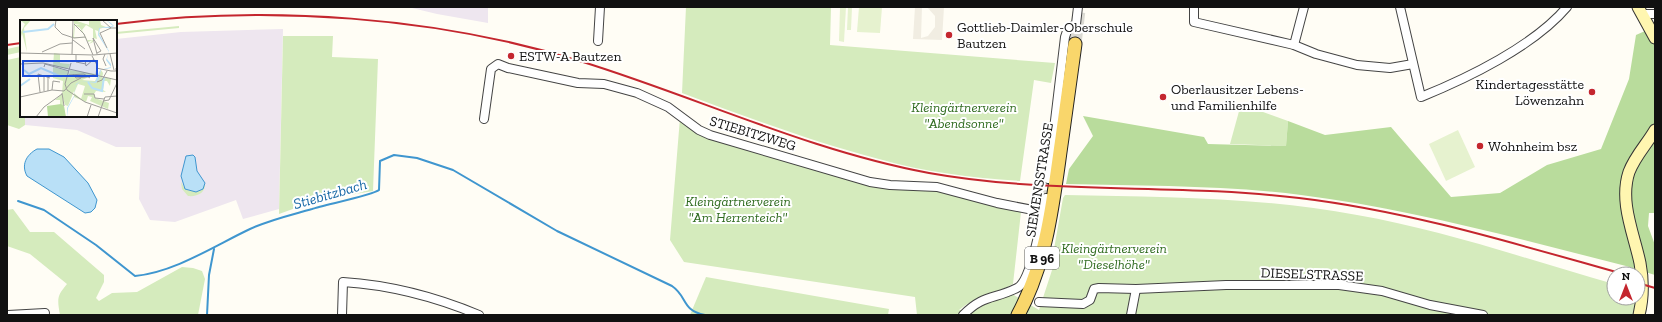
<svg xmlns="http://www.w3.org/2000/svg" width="1662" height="322" font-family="'Zilla Slab',serif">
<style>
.industrial{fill:#eee6ef}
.green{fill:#d5ebbd}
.forest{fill:#b9dc9c}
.pitch{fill:#e6f2cf}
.plaza{fill:#f1ede2}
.water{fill:#b9e0f7;stroke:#3f96cf}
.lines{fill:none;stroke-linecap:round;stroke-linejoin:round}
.stream{stroke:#3f96cf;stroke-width:2}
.street-tunnel{stroke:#dbdad3;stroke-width:8;stroke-dasharray:8 4;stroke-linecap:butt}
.primary-tunnel{stroke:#dbdad3;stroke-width:13;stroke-dasharray:13 6;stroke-linecap:butt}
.street-casing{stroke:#444;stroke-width:10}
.secondary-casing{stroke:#333;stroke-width:13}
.primary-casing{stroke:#222;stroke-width:15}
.street{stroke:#fff;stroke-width:8}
.secondary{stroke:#fff6b0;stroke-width:11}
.primary{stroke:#f9d66b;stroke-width:13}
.rail{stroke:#c4262e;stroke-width:2}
.poi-dot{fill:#c4262e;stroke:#fff;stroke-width:1.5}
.labels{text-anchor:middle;stroke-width:4;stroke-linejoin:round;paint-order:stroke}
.shield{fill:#fff;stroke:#585858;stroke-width:1}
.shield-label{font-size:13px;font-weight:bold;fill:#111}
.poi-label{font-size:14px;fill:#111;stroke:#fff;text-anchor:start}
.park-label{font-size:14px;font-style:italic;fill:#2f6b1f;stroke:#fff}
.street-label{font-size:14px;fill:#111;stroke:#fff}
.water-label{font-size:15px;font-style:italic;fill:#1768a6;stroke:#fff}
.inset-river{fill:none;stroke:#b9e0f7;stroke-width:2}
.inset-road{fill:none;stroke:#a09f9a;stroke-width:1}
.view{fill:#1d4ed8;fill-opacity:0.15;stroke:#1d4ed8;stroke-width:2}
.inset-edge{fill:none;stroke:#111;stroke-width:2}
</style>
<rect width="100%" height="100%" fill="#fffdf5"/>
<!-- industrial -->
<g class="industrial">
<path d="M408,7H488V23L437,14Z"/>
<path d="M283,29L279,209L243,219L236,200L175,222L150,220L139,199L141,147H116L77,130L25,125V116H116V39L181,32Z"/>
</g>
<!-- green -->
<g class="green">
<path d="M686,7H831L830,45L1055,63L1051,83L1034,80L1020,181C973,178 924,172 879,159C812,142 747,117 682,93Z"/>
<path d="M179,26V28L116,34V32Z"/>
<path d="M283,36H333L332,57L378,59L373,191L315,201L279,214Z"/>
<path d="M21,46V52L7,55V49Z"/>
<path d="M21,57V116H25V125L19,129L7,125V60Z"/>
<path d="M1241,104L1288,121L1286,146L1230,144Z"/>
<path d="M680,118L698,131L839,175L932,188L1021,212L1013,284C995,294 974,297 959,310L980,308L987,301L1012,294L1039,310L1054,264V249L1063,198L1065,195C1163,197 1261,197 1357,215C1444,230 1529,260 1614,284V298H1637L1634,315H917L915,297L684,262L670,240Z"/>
<path d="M181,182L185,189C192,192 196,192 203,189L205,183C206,193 197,197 188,196L182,189Z"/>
<path d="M13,209L30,232H54L104,275V282L96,298L99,301L112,293L137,292L182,267L193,268L202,271L205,279L198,315H60C57,298 57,296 67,284L30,254L7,246V210Z"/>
<path d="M706,277L889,309L888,315H690Z"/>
</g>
<!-- forest -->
<path class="forest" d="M1645,31L1655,46V213H1649L1648,226L1655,245V275L1626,266C1519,239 1412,209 1301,195C1223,185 1144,186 1066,184L1069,169L1093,136L1083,116L1204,137L1208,144L1286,146L1288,121L1325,135L1391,127L1451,197L1500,193L1547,165L1601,149L1629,79L1636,35Z"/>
<!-- pitch -->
<g class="pitch">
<path d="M840,7H846L844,42L839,41Z"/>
<path d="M848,7H852L851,30H847Z"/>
<path d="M859,7H882L880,33L857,32Z"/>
<path d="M1458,130L1475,167L1446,181L1429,144Z"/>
</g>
<!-- plaza -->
<path class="plaza" d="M915,7H922L921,38L928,36L935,27V16L927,7H944L942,40L913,39Z"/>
<!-- water -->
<g class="water">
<path d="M37,149H49L64,157L88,183L97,200L95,208L91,212L85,213L27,176C21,165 26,155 37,149Z"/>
<path d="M193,155L195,157L197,171L205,183L203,189L196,192L185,189L181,176L186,156Z"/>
</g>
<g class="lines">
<!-- stream -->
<g class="stream">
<path d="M18,201L44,210L96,245L135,276C175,272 214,246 250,229C269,220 291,215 312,209C324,205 373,195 379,190L380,161L394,155L417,158L453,170L557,231L672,286C688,297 681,310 705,315"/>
<path d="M207,315L209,275L214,249"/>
</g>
<!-- street-tunnel -->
<path class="street-tunnel" d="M1046,198L1048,179"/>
<!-- primary-tunnel -->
<path class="primary-tunnel" d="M1075,44L1079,10"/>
<!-- street casing -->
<g class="street-casing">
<g id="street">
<path d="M1194,7V22L1294,45L1316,54L1357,65L1390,68L1413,64"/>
<path d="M1400,7L1421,97C1468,78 1534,46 1567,7"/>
<path d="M1643,14H1655"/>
<path d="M598,41L600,7"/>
<path d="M1294,45L1304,7"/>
<path d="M484,119L491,69L498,64L508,68L578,83L604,84L637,93L668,107L699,130L710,135L870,182L890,185L937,187L997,203L1043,212"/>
<path d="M1048,179L1065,37L1068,28L1076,24L1078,7"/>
<path d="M1039,302L1083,304L1090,300L1094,289L1099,288L1136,289L1226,285H1339L1382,291L1430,305L1483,315"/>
<path d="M8,315L45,313"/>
<path d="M342,315L343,282C390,285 436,297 479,315"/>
<path d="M963,315C984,294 993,300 1017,288C1032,281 1042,216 1046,198"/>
<path d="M1131,315L1136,289"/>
</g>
</g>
<!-- secondary casing -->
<g class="secondary-casing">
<g id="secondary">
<path d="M1638,7L1655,38"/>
<path d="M1639,315C1643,299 1643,279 1640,263C1634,234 1619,202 1629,172C1635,156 1647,144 1655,130"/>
</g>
</g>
<!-- primary casing -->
<g class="primary-casing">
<path id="primary" d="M1018,315C1048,259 1053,200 1062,138C1066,107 1071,75 1075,44"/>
</g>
<!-- street -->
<use href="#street" class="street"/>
<!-- secondary -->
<use href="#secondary" class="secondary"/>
<!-- primary -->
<use href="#primary" class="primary"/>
<!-- rail -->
<g class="rail">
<path d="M116,24C268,5 436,16 583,62C699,98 810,151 929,173C1051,195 1176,183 1299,198C1409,211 1516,244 1623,274"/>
<path d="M7,45L21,43"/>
<path d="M1638,283L1655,288"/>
</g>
</g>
<!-- markers -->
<g class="poi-dot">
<circle cx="949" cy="35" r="4"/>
<circle cx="511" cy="56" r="4"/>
<circle cx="1592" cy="92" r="4"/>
<circle cx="1163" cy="97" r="4"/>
<circle cx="1480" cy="146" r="4"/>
</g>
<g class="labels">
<!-- shield labels -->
<rect class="shield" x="1025" y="247" width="34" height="22" rx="3"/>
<g class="shield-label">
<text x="1042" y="263">B 96</text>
</g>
<!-- poi labels -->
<g class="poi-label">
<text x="957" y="32">Gottlieb-Daimler-Oberschule<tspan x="957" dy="16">Bautzen</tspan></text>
<text x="519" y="61">ESTW-A Bautzen</text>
<text x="1584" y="89" text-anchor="end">Kindertagesstätte<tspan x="1584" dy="16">Löwenzahn</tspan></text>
<text x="1171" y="94">Oberlausitzer Lebens-<tspan x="1171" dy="16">und Familienhilfe</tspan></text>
<text x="1488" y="151">Wohnheim bsz</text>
</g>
<!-- park labels -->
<g class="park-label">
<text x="964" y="112">Kleingärtnerverein<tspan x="964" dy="16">"Abendsonne"</tspan></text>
<text x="738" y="206">Kleingärtnerverein<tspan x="738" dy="16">"Am Herrenteich"</tspan></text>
<text x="1114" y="253">Kleingärtnerverein<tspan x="1114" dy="16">"Dieselhöhe"</tspan></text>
</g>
<!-- street labels -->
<g class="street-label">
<text transform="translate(753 133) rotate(17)" y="5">STIEBITZWEG</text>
<text transform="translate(1039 180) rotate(-81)" y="5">SIEMENSSTRASSE</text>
<text transform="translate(1312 274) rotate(2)" y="5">DIESELSTRASSE</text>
</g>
<!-- water labels -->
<g class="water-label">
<text transform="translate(330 194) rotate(-16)" y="5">Stiebitzbach</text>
</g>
</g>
<!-- overview -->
<g transform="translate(20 20)">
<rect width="97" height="97" fill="#fffdf5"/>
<path d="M0,0H11L4,8L7,32L2,13L1,17L0,14L5,4ZM54,0L69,5V0H80L81,5L86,7L79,9L80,17L78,11L75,10L77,19L73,18V22L69,24L73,20L68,22L66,17L53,18L54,5L61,4H54ZM55,5L60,8L65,17H54ZM66,5L73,9V20H67L62,10ZM34,33L40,34V43L50,44L48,49L33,46ZM33,47L48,51L49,55L50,50L76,54L62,60L75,61L78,55L75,63L81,50L83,53L82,60L84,57L91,59L90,66L87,61H84L83,70L86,72L76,71L74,74L75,78L89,83L88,89L70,81L72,77L68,76L66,82L54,77V71L48,86L45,85L42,75L44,86L40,84V80H35L42,74L43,61L33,58ZM58,64L65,66L61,79L54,73Z" fill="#d5ebbd" fill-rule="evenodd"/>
<path d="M41,84L44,86L46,97H28L27,86Z" fill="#b9dc9c"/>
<path d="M86,0L91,3L94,6L90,8H80L79,14L89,31L87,39L91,44V48L81,50L79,59L76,63L61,61L56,65L54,77L48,88L47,97V88L54,76L56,64L61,61L75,62L80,50L91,47L86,40L89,32L78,15L79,8L93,6Z" fill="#b9e0f7"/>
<path class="inset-river" d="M3,12L28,9L34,4M4,50L9,54L21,48L42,57M68,62L72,68L82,71L84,57M0,66L10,59"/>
<path class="inset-road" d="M36,0L35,7L42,14L54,18L65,17M82,0L91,8H97M54,4L64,14L73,35M73,18L81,31L77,33M73,18L77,34M53,20L65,29M87,28L80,13L91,8M22,32L40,24L52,23M0,33L73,35M52,34L53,0M85,34L83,39L86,46M90,34L94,50M56,35V42L66,44M73,35L97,33M65,40L66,46L74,39M51,43L45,64L47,70L65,82L97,93M0,44L23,43L97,60M24,47L25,44L49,51M76,48L91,51H96V48M53,54L56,58L76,56L77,45L72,36M24,55V71M49,55L64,54L70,58M77,62L82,60L87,51M32,70L33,61L40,62M28,71V57M20,72L18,54L30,58M42,73L44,86M64,74H74L75,78L84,79M0,77L32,70L44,71L51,63L61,58M83,81L89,80L97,63M16,97L24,87L42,74M67,97L71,85M78,97L85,77L97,76"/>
<path class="view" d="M3,41H77V56H3Z"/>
<rect width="97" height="97" class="inset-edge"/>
</g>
<!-- border -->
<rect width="1662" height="322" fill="none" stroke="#111111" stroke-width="16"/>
<!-- north arrow -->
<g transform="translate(1626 286)"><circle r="19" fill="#ffffff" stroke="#a0a0a0"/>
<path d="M0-3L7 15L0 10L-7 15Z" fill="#c4262e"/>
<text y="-6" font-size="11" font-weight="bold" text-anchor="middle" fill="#111111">N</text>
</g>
</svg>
